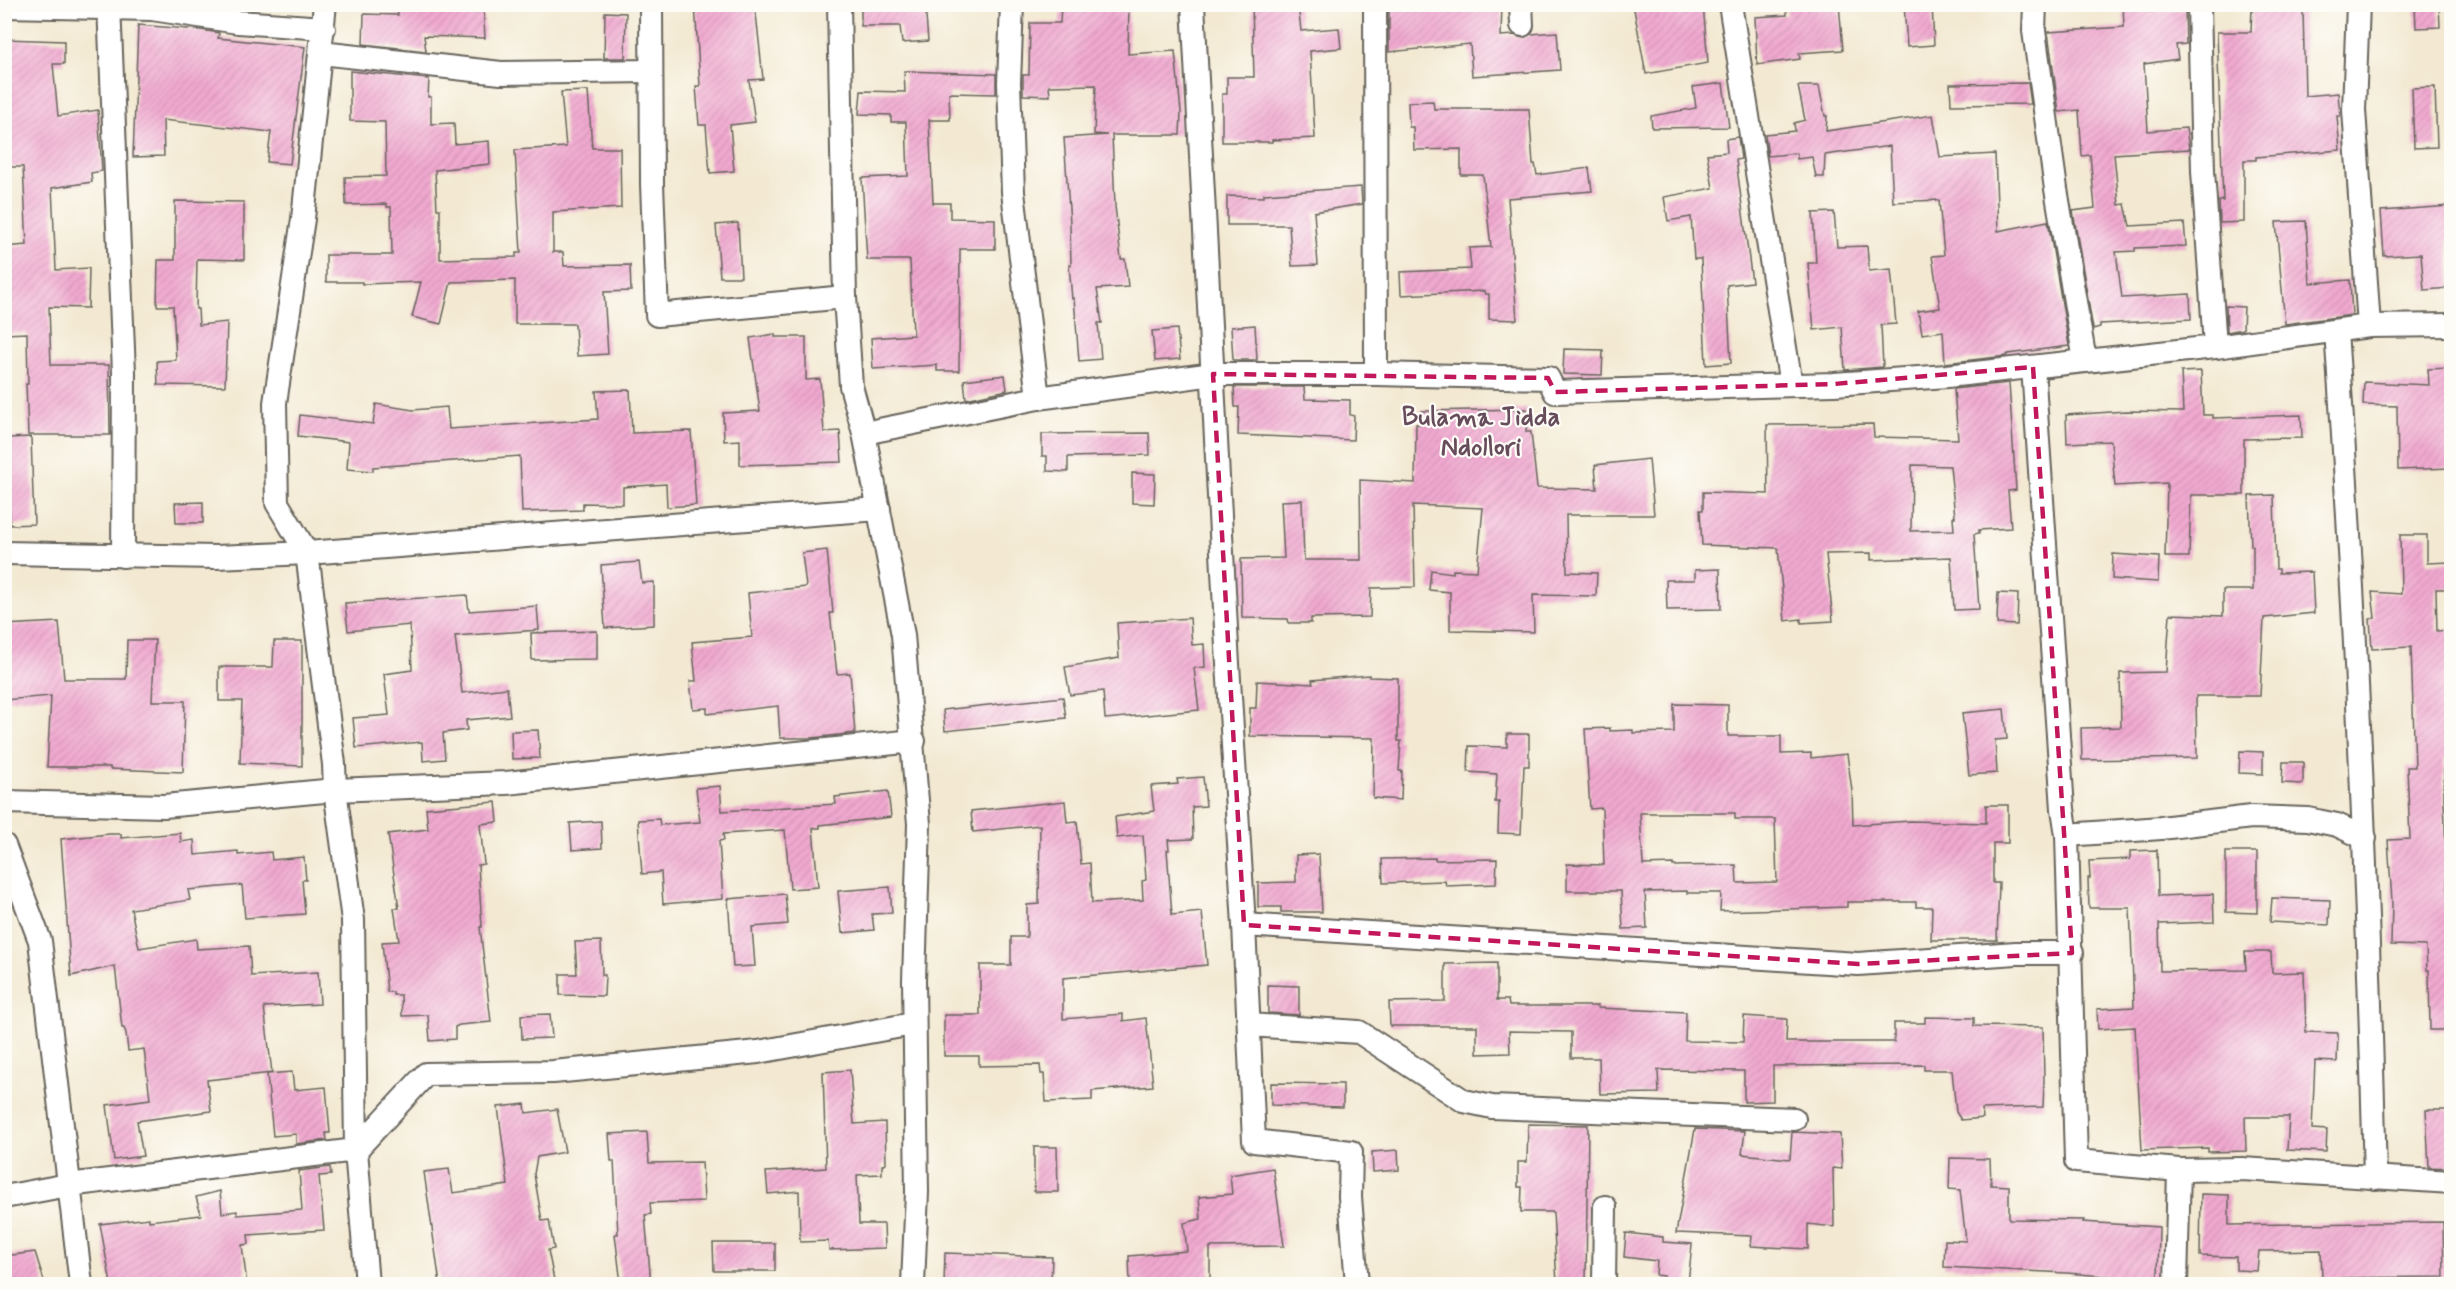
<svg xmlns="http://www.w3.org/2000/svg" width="2456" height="1289" font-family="Mynerve,sans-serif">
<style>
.building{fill:url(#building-hatch);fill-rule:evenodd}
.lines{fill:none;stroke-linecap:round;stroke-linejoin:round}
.street-casing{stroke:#67645c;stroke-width:26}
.street{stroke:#fff;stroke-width:22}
.marked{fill:none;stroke:#c2185b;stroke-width:4.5;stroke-dasharray:12 8;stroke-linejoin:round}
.labels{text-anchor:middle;stroke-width:4.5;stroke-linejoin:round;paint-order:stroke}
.district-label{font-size:26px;font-weight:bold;fill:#674d5b;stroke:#fdfcf7}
</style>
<defs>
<pattern id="building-hatch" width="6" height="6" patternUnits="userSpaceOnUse" patternTransform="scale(1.5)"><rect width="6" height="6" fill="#f1a9d0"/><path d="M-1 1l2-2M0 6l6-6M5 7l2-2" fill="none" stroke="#ce91b2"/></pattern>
</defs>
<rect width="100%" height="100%" fill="#fdfcf7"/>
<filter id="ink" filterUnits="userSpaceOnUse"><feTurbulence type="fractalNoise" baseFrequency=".0167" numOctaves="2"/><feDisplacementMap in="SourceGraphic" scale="12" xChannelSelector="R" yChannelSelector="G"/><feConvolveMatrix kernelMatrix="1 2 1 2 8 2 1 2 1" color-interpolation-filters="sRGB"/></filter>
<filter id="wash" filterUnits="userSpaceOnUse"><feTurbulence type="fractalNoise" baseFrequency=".008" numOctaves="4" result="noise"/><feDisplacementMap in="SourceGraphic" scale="24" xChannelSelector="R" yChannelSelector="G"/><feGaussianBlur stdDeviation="1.35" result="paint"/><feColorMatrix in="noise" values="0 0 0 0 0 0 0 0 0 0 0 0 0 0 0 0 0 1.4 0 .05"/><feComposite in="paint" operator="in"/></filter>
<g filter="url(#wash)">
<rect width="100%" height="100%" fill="#f3e9d2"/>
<g id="blocks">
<!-- building -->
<g class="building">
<path d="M398,4H483L485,38L424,36L426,51L363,44L364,14L398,15Z"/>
<path d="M695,4H755L763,79L749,80L755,122L730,125L734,171L710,173L706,125H699L696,86H700Z"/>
<path d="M861,4H925L928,41L902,43L900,26H861Z"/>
<path d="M1061,4L1129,5L1128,54L1175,51L1181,112L1180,135H1112L1115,206L1121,259H1125L1128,287L1097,289L1102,323H1098L1101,359L1079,361L1074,298L1072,299L1069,265H1071L1070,223L1064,138L1107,135L1094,134L1096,85L1049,86L1050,96L1023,95V75H1029L1030,23H1060Z"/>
<path d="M1252,4H1298L1301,31L1339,28L1341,48L1310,51L1315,138L1272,140V142H1222V94H1227V77H1254Z"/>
<path d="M1389,4H1502L1501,36L1514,35L1523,38L1531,34L1557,32L1560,70L1472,76L1470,44L1389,52Z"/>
<path d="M1633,4H1703L1708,63L1646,74Z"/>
<path d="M1786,4H1839L1843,50L1799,53L1800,59L1757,65L1755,17L1787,15Z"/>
<path d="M1904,4H1932L1934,45L1907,47Z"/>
<path d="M2123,4H2149V12L2185,9L2186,44L2176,45L2178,59L2144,64L2148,131L2186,128L2189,149L2114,154L2119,205L2125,204L2130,226L2184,223L2186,246L2135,248V251L2116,252L2122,298L2190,294L2191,319L2100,324V327L2093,329L2073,211L2095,208L2090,155L2082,156L2079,110L2059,112L2048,32L2124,27Z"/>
<path d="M2276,4H2300L2301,9H2303L2305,96L2338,93L2340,116H2337L2340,150L2256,157V160H2244V222L2220,223L2219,201H2223L2217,32H2251L2252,7L2277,8Z"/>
<path d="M2415,4H2439L2440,27L2416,28Z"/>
<path d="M605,12L626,13L625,58H604Z"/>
<path d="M138,25L201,30L219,33L218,38L305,47L290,164L267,162L271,132L163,120L164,156L133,157Z"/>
<path d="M4,39L64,41V64H53L58,116L98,110L102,171L91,173L92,182L52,188L56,270L89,268L88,308L49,307L51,365H109L110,435H28L26,384H28L27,333L4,334V247L27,245L23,167H4Z"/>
<path d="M350,71L429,79L428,97H431V124L454,123L455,144L489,141L490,164L435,170L437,209H440V259L516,257V253H521L515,150L566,147L561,92L588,91L592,148H620L621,208L553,212V252H563L564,266L630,265L631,291L604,292L608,354L577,356L575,324H515V280L451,282L441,324L412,317L421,282L362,284V282H326V255H392L391,207H387V204L346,205L345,177L386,176L385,122L350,121Z"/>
<path d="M904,71L996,74V94L949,93L950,120H929L933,203H950V218L995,219V249H960L959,371H937V365L873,369L871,338L913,335L910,260H867L862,178L908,176L906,122H891V115L859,114L861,91L905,92Z"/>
<path d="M1723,83L1729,127L1652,128L1651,116L1696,108L1693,87Z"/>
<path d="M2028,83L2031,104L1951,105L1950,84Z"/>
<path d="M1798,86H1819L1825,116H1827L1826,131L1933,115L1940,157L1995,154L1998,231L2048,221L2069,346L2008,354L2006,356L1945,363L1943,331L1922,334L1918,311L1940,308L1932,256L1944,255L1939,200L1893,202L1890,146L1825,155L1824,177H1816L1812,157L1797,159V153L1768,156L1765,134L1795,131L1794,123L1805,120Z"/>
<path d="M2435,87L2437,147L2414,148L2412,88Z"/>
<path d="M1433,101L1434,109H1529L1533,164H1535L1537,175L1589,168L1592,191L1508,198L1517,320L1489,319V294H1485L1484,291L1401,295L1400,272L1471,269L1469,248L1491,247L1483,175H1461V149L1414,150L1413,127H1409L1408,102Z"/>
<path d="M1738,137L1741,159L1736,160L1752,282L1727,285L1731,363L1706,365L1701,259H1694L1691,217L1668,221L1664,197L1713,188L1707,154L1727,152L1726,139Z"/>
<path d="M1361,187L1362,204L1314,212L1318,265L1292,266L1289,225H1227V196L1264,197V194Z"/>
<path d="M175,201L244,202V260L197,259L196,309H198L199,325L227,322L225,386L158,385L157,361L176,360L173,306H157L158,260H175Z"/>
<path d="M2451,206V240H2448L2451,288L2424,290L2421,254L2384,256L2381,211Z"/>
<path d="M1834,212L1837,247L1867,246L1869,271L1891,269L1896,324L1881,325L1883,367L1845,370L1842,327L1814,330L1808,263H1816L1813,213Z"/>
<path d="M2306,221L2310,283L2350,280L2352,315L2285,324L2276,222Z"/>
<path d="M738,223L741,277H720L716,225Z"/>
<path d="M2226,306L2244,307L2243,329L2227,332Z"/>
<path d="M1255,325L1257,360H1233L1231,327Z"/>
<path d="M1177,329L1180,359L1155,361L1152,331Z"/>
<path d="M775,334V337H806V380L820,379L824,432L840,431L842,462L740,465V440L724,441L723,413L760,411L750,338Z"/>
<path d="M1564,349L1603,350L1602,375L1563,374Z"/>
<path d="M2451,368V468L2398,470L2397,406L2363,405L2364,382L2429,385L2428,369Z"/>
<path d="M2201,371L2203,415H2213V418L2301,415L2302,438L2244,439V495H2191L2189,557H2165L2167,483L2115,486L2111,441L2067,443L2066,415L2126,411L2183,412L2181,372Z"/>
<path d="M1005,375L1007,390L966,399L964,380Z"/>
<path d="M2009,383L2016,490L2008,491L2011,528L1979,530V533L1974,534L1979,609L1954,610L1951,557L1871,560V553L1826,554L1833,621L1801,623V619L1785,621L1778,548L1702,545L1700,510H1703V492L1768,494L1767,425L1873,424L1874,437L1958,439L1954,389ZM1912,465L1950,466L1955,517H1953L1954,530L1911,531Z"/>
<path d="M1234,387H1304L1305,399L1350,400V415L1354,416L1353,440L1238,435L1239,407H1235Z"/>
<path d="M630,390L632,433L691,431L696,505L667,507L666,484L623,487V504L583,503V510L522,512L520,456L373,467V471L347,469L349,442L298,436L300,415L373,424L376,404L413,410L447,407L449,429L598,419L596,391Z"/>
<path d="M1527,409L1526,432H1531L1537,488L1597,489L1595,465L1649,459L1654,515H1566L1567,572L1597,573L1596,596L1533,595L1534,632L1450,630V592L1429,590L1431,570L1453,573V570L1477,571L1483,508L1413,505L1415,587L1371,588L1370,617L1311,618V623H1289L1288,619L1242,618L1241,559L1284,558L1281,501L1302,500L1304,560H1361L1360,480L1415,483L1416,424H1421V411Z"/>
<path d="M1149,433L1150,455L1068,457V472L1047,471V456H1042V434Z"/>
<path d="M31,437L34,524L10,525L7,438Z"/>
<path d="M1132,473L1155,474L1154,504L1132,503Z"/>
<path d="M2274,495L2276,569H2279V573L2312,572L2314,613L2264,618L2260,696H2196L2197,758L2082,760L2081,728L2121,727L2120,673L2166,672L2170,614L2223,616V590H2253V546H2251L2249,496Z"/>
<path d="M203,502V523H176L175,503Z"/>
<path d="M2400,535H2427V563L2451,562V589H2436L2437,631L2451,630V758H2444V800L2448,900H2451V1030H2430L2429,970H2427L2426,946L2391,945L2392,902L2388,840L2410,839L2407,767H2415L2411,647L2372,649L2370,619L2375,618L2372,592L2401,594Z"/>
<path d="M827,550L833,613H830L837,674L850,673L855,733L812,738H780L778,706L707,714V708L693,709L690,681H696L692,642L752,637L748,593L806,587L802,553Z"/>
<path d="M2113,554L2159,557L2158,582L2112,579Z"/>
<path d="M639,562L642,583L654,582V625L605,628L601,565Z"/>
<path d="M1720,569L1721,609L1667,610L1666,580H1695V570Z"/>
<path d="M1998,593L2018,594L2017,625L1997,624Z"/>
<path d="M467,595L469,611L537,606L539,630L455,636L462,693L507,688L510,716L466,720L467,730L443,733L445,759L423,761L422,742L356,748L353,718L389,715L384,674L412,670L410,625L348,631L345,603Z"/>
<path d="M1190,618L1192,645L1204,644L1205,667L1194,668L1199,710L1105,719L1103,691L1070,695L1065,667L1119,658L1117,623Z"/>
<path d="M59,622L64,679H126L127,640H155L152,701H185L183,772L110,769V767H47L51,696L4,700V679H7L4,625Z"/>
<path d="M597,631V659L532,660L531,633Z"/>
<path d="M274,641H302V766L240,763L242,701H219V667H273Z"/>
<path d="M1369,675V677L1398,678V741H1401L1399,771H1402L1401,800L1373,798L1374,738L1250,736V708H1256L1257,681L1313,684L1312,680Z"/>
<path d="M1063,697L1066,718L945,731L943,710Z"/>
<path d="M1674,704L1728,705V736H1781V754L1811,753V758L1847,754L1852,791L1853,825L1910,821L1986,823V805H2008V843H1993V883H1999L1997,940H1931L1932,907H1916V902H1847V907L1720,911L1721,893H1687V891L1645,892L1647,928L1623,929L1621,891H1567V864L1604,865L1602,808L1590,809L1585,729L1610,728V731L1633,730V733L1674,732ZM1640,813H1735V819H1775L1777,882L1737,883L1736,865L1673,866V864L1643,865Z"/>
<path d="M2004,709L2007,739L1995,740L1997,773L1969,775L1962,713Z"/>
<path d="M538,730L540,758L512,759L511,731Z"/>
<path d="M1507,734H1529V766H1524L1521,834L1498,833L1499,802H1495L1497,774L1468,772L1469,746L1507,747Z"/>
<path d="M2240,751L2263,752V774L2239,773Z"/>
<path d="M2283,762H2303V784L2282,783Z"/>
<path d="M1203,777L1206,806L1192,807L1193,839L1168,840L1169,850H1167L1172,915L1202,912L1207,965L1063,978V1019L1123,1014V1021L1146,1018L1153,1086L1092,1091V1100L1046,1102L1044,1074H1041L1040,1065L979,1066V1056H944V1015H980V965H1011V937H1027V905L1039,904L1040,825L973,832L971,811L1065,801L1067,822L1077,821L1081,864L1090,863L1092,903L1143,900L1142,881L1146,880L1143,835L1117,838L1115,817L1154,811L1151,786L1178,784L1177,779Z"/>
<path d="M720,786L722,811L836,804L835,797L888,791L891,817L820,825V828H813L818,887L790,889L785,830L723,834L724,840L719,841L723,899L663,904L661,872L642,874L638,820L659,819L660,825L700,822L696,788Z"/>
<path d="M496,802L498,822L480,824L484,864L478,865L482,927H480L491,1022L459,1025L455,1027V1039L430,1041L428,1015L402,1016L401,995H393V992H387L382,942L399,941L394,908H399L388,834L428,829L426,808Z"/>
<path d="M601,821L602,848L572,850L570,823Z"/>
<path d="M180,833L181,842L194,840L195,855L238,851V855L271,852L272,860L304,857L306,880H302L305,914L245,918L242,885L188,890L190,900L131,909L139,948L196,939L197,949L249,946L251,976L318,972L320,1004L264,1007L272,1073L207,1080L211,1111L137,1121L143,1156L114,1160L107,1105L150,1099L144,1049L128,1051L126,1033L124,1028H122L115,966L71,976L61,839L109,834H121V838Z"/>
<path d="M2157,850L2158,896L2213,894L2214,922L2159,924L2160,971L2246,970L2245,952H2271L2272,973L2304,972L2306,1032L2338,1033L2337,1062L2315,1061L2312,1129L2327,1130L2326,1152L2287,1150L2289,1117H2245L2246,1151L2208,1152V1148L2142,1150L2135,1027L2098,1029L2097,1009L2134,1007L2130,908H2089L2088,878H2090L2089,861L2130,859V851Z"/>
<path d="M2226,852H2257V913L2226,912Z"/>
<path d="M1319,854L1322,912H1281V907H1258V883L1296,882V855Z"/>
<path d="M1435,858V860L1497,859L1496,884L1446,886L1445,881L1383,883L1382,859Z"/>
<path d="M890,887L892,913L872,914L874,930L842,933L838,891Z"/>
<path d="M785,894L788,924L752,927L755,966L733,967L728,899Z"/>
<path d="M2272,898L2330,900L2329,925L2270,922Z"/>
<path d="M601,941L602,975H605L604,996L560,995V974H577L575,942Z"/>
<path d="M1497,963V1000H1508L1509,1006H1598V1008L1686,1012L1685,1041L1743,1042L1744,1016L1787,1019L1786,1042H1894V1023H1925V1017L1974,1018V1026L2043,1027L2044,1082L2043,1107L1982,1109L1983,1118L1961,1120L1956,1112L1952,1070H1924V1065L1773,1066V1101L1744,1102V1071L1658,1070L1659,1093L1600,1094L1599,1058H1571V1032L1509,1031L1510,1053L1477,1054V1026H1390L1389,1002L1445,1001V964Z"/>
<path d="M1268,985L1299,986V1015L1268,1013Z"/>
<path d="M550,1014L552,1038L522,1039L521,1015Z"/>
<path d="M850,1070L854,1124L885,1122L886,1164L882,1165V1174L857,1175L859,1224H884L885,1248L829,1250L828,1241L800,1242L799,1191L768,1194L766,1172L826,1168L823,1072Z"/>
<path d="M292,1072L294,1090L326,1087L330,1133H326L327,1140L296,1144V1134L273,1136L267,1074Z"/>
<path d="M1271,1083L1343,1084V1107L1271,1105Z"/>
<path d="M525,1104L526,1113L557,1109L565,1152L537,1157L534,1174L542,1221L549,1220L554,1249L548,1250L554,1280L542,1282L543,1284H440L424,1172L449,1169L453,1193L508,1185L498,1107Z"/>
<path d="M2426,1110H2451V1168L2429,1167Z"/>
<path d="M1528,1124L1588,1125L1586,1283L1557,1284L1553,1212H1521L1522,1187H1518V1162H1527Z"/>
<path d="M1695,1129L1745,1131L1742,1154L1790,1159L1792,1132L1840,1134L1842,1169L1833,1168L1834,1227L1808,1224V1249L1751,1246L1752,1236L1676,1233Z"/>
<path d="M647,1132L649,1163L702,1162L704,1201L650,1203L651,1214L645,1215L651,1284H621L615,1234H618L614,1161H611L609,1134Z"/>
<path d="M1034,1147H1057L1058,1192H1034Z"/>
<path d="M1398,1150L1399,1170L1373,1172L1372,1152Z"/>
<path d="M1950,1158L1990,1159L1991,1185L2009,1186V1219L2084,1220L2083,1222L2159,1227L2158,1281H2128V1278L2067,1273L1944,1267L1945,1240L1966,1241L1960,1190L1949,1189Z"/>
<path d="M330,1167L331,1175L319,1176L324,1230L248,1235L249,1244L242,1245L247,1284H111L100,1224L149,1218V1221L201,1215L196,1197L220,1191L222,1213L237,1211V1215L302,1210L299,1171Z"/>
<path d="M1273,1168L1284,1246L1210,1247V1284H1130L1129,1256L1187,1251L1184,1223L1201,1219L1199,1197L1232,1194L1230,1175Z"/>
<path d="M2201,1194L2229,1195V1225L2443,1222L2444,1277L2322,1278L2321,1250L2259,1251L2257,1271L2236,1270V1257L2200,1256Z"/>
<path d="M1626,1233L1663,1237V1242L1692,1244L1688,1284H1663L1664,1276L1656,1275L1657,1261L1624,1257Z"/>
<path d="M713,1243H775V1271H714Z"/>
<path d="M35,1252L45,1284H10L5,1256Z"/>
<path d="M945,1253L1052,1257L1051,1284H944Z"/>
</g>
</g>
</g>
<g filter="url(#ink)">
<use href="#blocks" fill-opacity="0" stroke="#67645c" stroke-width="1.5"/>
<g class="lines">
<!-- street casing -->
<g class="street-casing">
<g id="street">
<path d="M109,4L124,373L123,556"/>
<path d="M325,4L303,219L275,403L277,503L307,553L334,764L335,790L353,920L356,1150L367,1284"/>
<path d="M651,4L652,184L657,315L845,297"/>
<path d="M839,4L845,297L851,386L864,433L903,635L919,824L914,980L917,1192L913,1284"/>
<path d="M1012,4L1009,83L1013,192L1038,398"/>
<path d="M1193,4L1227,647L1244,925L1254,1141L1351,1152L1350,1197L1357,1284"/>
<path d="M1375,4L1376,374"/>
<path d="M1521,4L1522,25"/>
<path d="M1730,4L1791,385"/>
<path d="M2035,4L2034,31L2056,189L2085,361"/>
<path d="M2199,4L2203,171L2215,347"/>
<path d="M2358,4L2354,110L2369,326"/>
<path d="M4,6L152,9L238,22L324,28"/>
<path d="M321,53L501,73L651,71"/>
<path d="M2336,331C2356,613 2368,895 2375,1178"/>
<path d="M2033,367L2063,809L2067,835L2076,1161L2179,1170L2176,1284"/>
<path d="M864,433L1038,398L1213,374H1376L1548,378L1555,392L1834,384L1947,376L2215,347L2369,326L2452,325"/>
<path d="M4,553L216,557L307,553L879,509"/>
<path d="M4,802L164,806L335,790L506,783L914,741"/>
<path d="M2067,835L2161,828L2251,817L2308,819L2337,825L2365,838"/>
<path d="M4,845L40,941L81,1284"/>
<path d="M1244,925L1858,964L2016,953H2072"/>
<path d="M1249,1025L1359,1032L1464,1101L1492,1107L1794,1119"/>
<path d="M2179,1170L2242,1169L2452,1182"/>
<path d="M4,1197L68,1185L356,1150L426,1074L553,1072L647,1063L758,1052L913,1024"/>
<path d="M1604,1284L1605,1207"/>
</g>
</g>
<!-- street -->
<use href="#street" class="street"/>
</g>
</g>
<!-- marked area -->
<path class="marked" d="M2033,367L2072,953L1858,964L1244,925L1213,374L1548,378L1555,392L1834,384Z"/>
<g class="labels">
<!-- district labels -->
<g class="district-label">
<text x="1481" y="425">Bulama Jidda<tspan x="1481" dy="30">Ndollori</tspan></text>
</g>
</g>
<!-- margin -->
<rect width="2456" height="1289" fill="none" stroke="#fdfcf7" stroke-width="24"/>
</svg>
